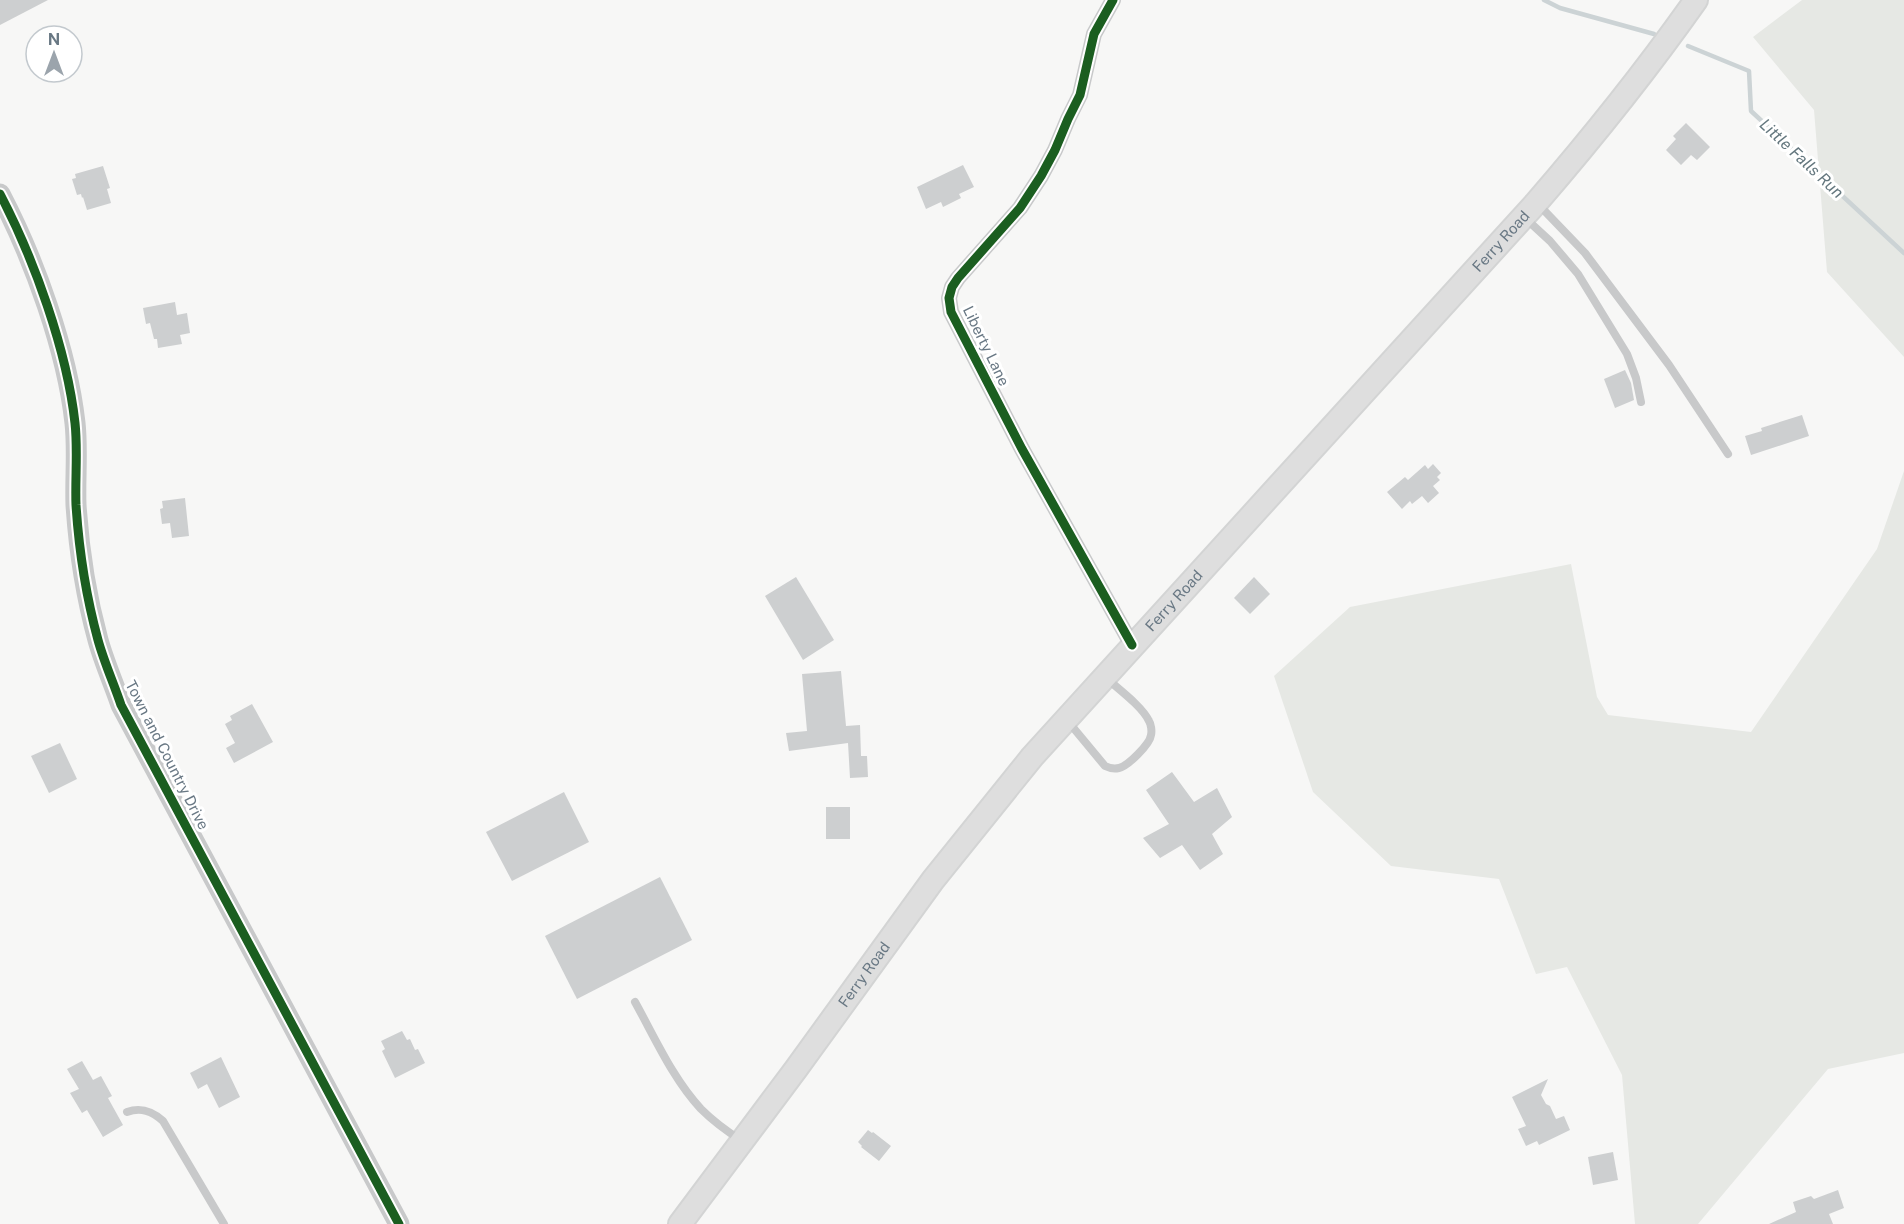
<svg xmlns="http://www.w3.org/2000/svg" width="1904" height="1224" font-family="'Public Sans',sans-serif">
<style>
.green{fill:#e6e8e4}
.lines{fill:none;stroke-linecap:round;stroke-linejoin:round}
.stream{stroke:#ccd3d5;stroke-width:4.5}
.building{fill:#cdcfd0}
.secondary-casing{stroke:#d3d4d4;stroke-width:26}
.service{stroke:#c8c9ca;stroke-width:8}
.minor{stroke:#c8c9ca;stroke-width:16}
.tertiary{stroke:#c8c9ca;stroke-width:21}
.secondary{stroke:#dedede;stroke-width:22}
.cycleway-casing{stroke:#fff;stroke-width:13}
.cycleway{stroke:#1b5e20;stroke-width:9}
.labels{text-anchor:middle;stroke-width:6;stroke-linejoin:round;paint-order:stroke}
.street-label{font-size:15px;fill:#697884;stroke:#fff}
.water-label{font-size:16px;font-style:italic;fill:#65787f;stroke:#fff}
</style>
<rect width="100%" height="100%" fill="#f7f7f6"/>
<!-- green -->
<g class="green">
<path d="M1802,0H1904V357L1827,272L1814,110L1753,37Z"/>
<path d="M1904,471V1053L1828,1069L1698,1224H1635L1622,1075L1567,967L1536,974L1499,879L1391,866L1313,792L1274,676L1350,607L1571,564L1597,697L1608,715L1751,732L1877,549Z"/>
</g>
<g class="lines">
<!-- stream -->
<g class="stream">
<path d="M1544,0L1560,8L1654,34"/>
<path d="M1688,46L1749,71L1751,111L1904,253"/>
</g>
</g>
<!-- building -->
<g class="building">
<path d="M0,0H48L0,25Z"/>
<path d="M1686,123L1710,147L1697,160L1691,155L1681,165L1666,150L1676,139L1673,136Z"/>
<path d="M963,165L974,187L959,194L961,198L943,207L941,202L926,209L917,187Z"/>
<path d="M103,166L110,188L107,189L111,203L87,210L83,197L82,198L81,194L77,195L72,179L76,178L75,174Z"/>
<path d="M175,302L177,315L187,313L190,333L180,335L182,344L158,348L157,339H154L150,323L146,324L143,308Z"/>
<path d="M1625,370L1631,383L1634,400L1615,408L1604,379Z"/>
<path d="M1802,415L1809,436L1751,455L1745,436L1762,431L1761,428Z"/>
<path d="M1433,464L1441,473L1437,477L1440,480L1433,486L1439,493L1428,503L1422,496L1412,504L1410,501L1402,509L1387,492L1405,477L1408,480L1425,465L1428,469Z"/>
<path d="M185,498L189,536L172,538L170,523L162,524L160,509L163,508L162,501Z"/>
<path d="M796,577L834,640L803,660L765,596Z"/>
<path d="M1254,577L1270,594L1250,614L1234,598Z"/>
<path d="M841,671L846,726L860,725L861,756H867L868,777L850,778L848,743L789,751L786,733L807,731L802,674Z"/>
<path d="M252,704L273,742L234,763L226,748L235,743L225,724L232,720L230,716Z"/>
<path d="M60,743L77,779L49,793L31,756Z"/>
<path d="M1172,772L1194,802L1217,788L1232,817L1212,834L1223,854L1200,870L1182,845L1160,858L1143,838L1169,824L1146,790Z"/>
<path d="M564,792L589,842L512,881L486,832Z"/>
<rect x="826" y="807" width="24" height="32"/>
<path d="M660,877L692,940L577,999L545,936Z"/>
<path d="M402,1031L407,1040L410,1039L415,1050L418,1049L425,1063L395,1078L382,1051L385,1049L381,1041Z"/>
<path d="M221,1057L240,1097L219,1108L207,1084L198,1089L190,1073Z"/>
<path d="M82,1061L93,1080L101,1076L112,1096L108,1098L123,1125L103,1137L87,1110L82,1113L70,1093L79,1089L67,1069Z"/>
<path d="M1548,1079L1541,1095L1546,1104L1550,1106L1556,1119L1564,1116L1570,1130L1539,1145L1537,1141L1526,1146L1518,1129L1526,1126L1512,1097Z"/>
<path d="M868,1130L872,1133L873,1132L891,1146L879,1161L861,1147L862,1146L858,1142Z"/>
<path d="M1613,1152L1618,1180L1593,1185L1588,1157Z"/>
<path d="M1838,1190L1844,1208L1829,1214L1833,1224H1769L1796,1212L1793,1202L1811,1196L1814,1199Z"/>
</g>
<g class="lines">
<!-- secondary casing -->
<g class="secondary-casing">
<g id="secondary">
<path id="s1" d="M680,1224L796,1069L933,880L1032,757L1536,203C1593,137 1646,71 1696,0"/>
</g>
</g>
<!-- service -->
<g class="service">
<path d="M1537,203L1585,253L1669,365L1728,454"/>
<path d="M1524,217L1550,241L1578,274L1627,354L1636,378L1641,402"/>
<path d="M1066,719L1105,766C1109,768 1114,769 1119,768C1128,766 1150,744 1151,735C1152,731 1151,724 1149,721C1142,706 1117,688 1105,677"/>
<path d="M635,1002C655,1038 673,1079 701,1109C714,1122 728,1132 742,1141"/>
<path d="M127,1112C141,1107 152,1111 163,1121L224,1224"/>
</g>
<!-- minor -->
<path class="minor" d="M1113,0L1094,34L1080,95L1068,119L1055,150L1041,176L1020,208L958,278L952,287L949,298L951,312L1022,449L1132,645"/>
<!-- tertiary -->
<path class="tertiary" d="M0,194C34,259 67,350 75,423C78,450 75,478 76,505C79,551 86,596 98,640C104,662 114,684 121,705L399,1224"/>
<!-- secondary -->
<use href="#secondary" class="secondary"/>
<!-- cycleway casing -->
<g class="cycleway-casing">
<g id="cycleway">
<path d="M1113,0L1094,34L1080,95L1068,119L1055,150L1041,176L1020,208L958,278L952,287L949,298L951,312L1022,449L1132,645"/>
<path d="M0,194C34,259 67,350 75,423C78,450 75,478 76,505C79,551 86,596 98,640C104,662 114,684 121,705L399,1224"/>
</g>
</g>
<!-- cycleway -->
<use href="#cycleway" class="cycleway"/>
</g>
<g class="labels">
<!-- street labels -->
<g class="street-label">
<text dy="5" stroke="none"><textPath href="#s1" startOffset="1282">Ferry Road</textPath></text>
<text transform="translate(986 346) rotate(64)" y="5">Liberty Lane</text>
<text dy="5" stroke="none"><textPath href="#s1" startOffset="796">Ferry Road</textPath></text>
<text transform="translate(167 755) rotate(63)" y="5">Town and Country Drive</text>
<text dy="5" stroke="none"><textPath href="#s1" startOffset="310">Ferry Road</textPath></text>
</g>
<!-- water labels -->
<g class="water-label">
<text transform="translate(1802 158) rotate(43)" y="6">Little Falls Run</text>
</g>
</g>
<!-- north arrow -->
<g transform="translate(54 54)"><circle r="28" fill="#ffffff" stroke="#c3c9ce" stroke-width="1.5"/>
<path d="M0-4.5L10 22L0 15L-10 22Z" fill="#9ba4ac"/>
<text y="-9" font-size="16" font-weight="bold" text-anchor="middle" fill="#697884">N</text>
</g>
</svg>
